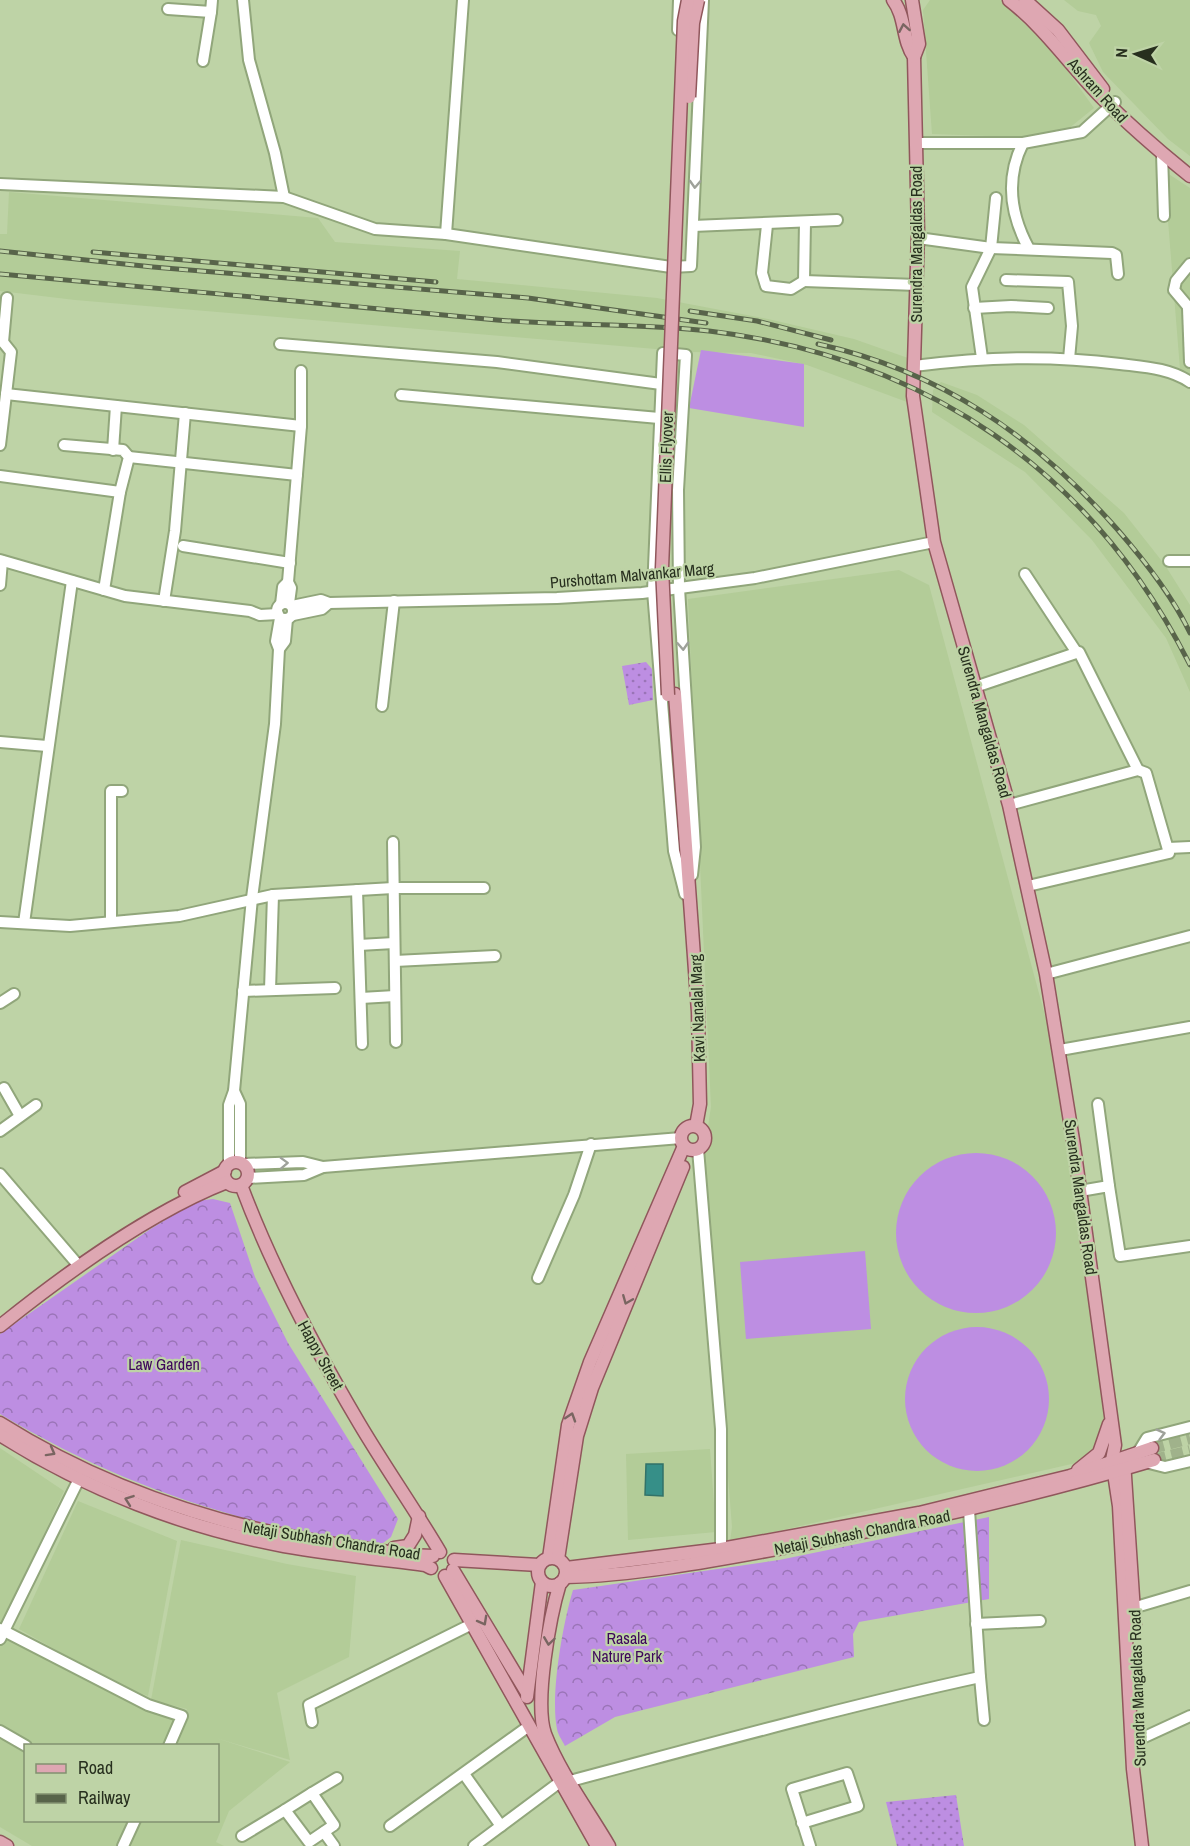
<svg xmlns="http://www.w3.org/2000/svg" width="1190" height="1846" font-family="'Archivo Narrow',sans-serif">
<style>
.built{fill:#b3cc98;fill-rule:evenodd}
.grass{fill:url(#grass-dots)}
.forest{fill:url(#forest-crowns)}
.garden{fill:#bd8ee2}
.water{fill:#368f88;stroke:#327268;stroke-width:1.5}
.lines{fill:none;stroke-linecap:round;stroke-linejoin:round}
.major-tunnel{stroke:#a0b28b;stroke-width:12;stroke-dasharray:12 6;stroke-linecap:butt}
.minor-casing{stroke:#91a67b;stroke-width:14}
.major-casing{stroke:#90575c;stroke-width:15}
.minor{stroke:#fff;stroke-width:10}
.major{stroke:#dea7b2;stroke-width:12}
.rail-casing{stroke:#58644a;stroke-width:5}
.rail{stroke:#bed3a6;stroke-width:3;stroke-dasharray:9;stroke-linecap:butt}
.major-bridge-casing{stroke:#90575c;stroke-width:15;stroke-linecap:butt}
.major-bridge{stroke:#dea7b2;stroke-width:12}
.oneway{stroke:#796561}
.oneway2{stroke:#9ea19a}
.labels{text-anchor:middle;stroke-width:4.5;stroke-linejoin:round;paint-order:stroke}
.street-label{font-size:16px;fill:#272f1e;stroke:#bed3a6}
.park-label{font-size:16px;fill:#3d055b;stroke:#bed3a6}
</style>
<defs>
<pattern id="grass-dots" width="8" height="8" patternUnits="userSpaceOnUse" patternTransform="scale(1.5)"><rect width="8" height="8" fill="#bd8ee2"/><path d="M2 2h.1M6 6h.1" fill="none" stroke="#9a74b7" stroke-width="1.8" stroke-linecap="round"/></pattern>
<pattern id="forest-crowns" width="20" height="18" patternUnits="userSpaceOnUse" patternTransform="scale(1.5)"><rect width="20" height="18" fill="#bd8ee2"/><path d="M2 6a3 3 0 1 1 6 0M12 15a3 3 0 1 1 6 0" fill="none" stroke="#9a74b7"/></pattern>
</defs>
<rect width="100%" height="100%" fill="#bed3a6"/>
<!-- built -->
<g class="built">
<path d="M930,0H1000L1056,55L1094,108L1068,129L1021,137L932,134L923,10Z"/>
<path d="M1064,0H1190V156L1168,139L1103,72L1089,43L1101,26L1096,15L1078,11Z"/>
<path d="M1164,171L1190,188V377L1180,369Z"/>
<path d="M9,192L318,218L335,242L460,251L457,279L657,298L768,319L854,339L908,358L907,402L807,365L751,353L691,352L75,300L0,291V234H7Z"/>
<path d="M941,382L977,395L1024,425L1124,513L1165,565L1190,605V692L1166,638L1092,540L1025,472L932,412L933,390Z"/>
<path d="M899,570L929,585L1054,1049L1110,1452L1102,1457L730,1542L732,1527L703,1159L711,1107L688,599Z"/>
<path d="M0,1448L64,1491L2,1624L147,1708L183,1720V1727L187,1709L151,1700L181,1540L287,1564L356,1576L349,1657L277,1693L290,1760L216,1738L290,1762L229,1811L216,1842L224,1846H32L0,1827ZM26,1746H218V1820H26Z"/>
<path d="M710,1449L716,1532L628,1540L626,1454Z"/>
<path d="M78,1501L177,1541L148,1696L118,1685L19,1629Z"/>
</g>
<!-- grass -->
<g class="grass">
<path d="M646,662L652,669L653,700L629,705L622,666Z"/>
<path d="M956,1795L964,1846H897L886,1802Z"/>
</g>
<!-- forest -->
<g class="forest">
<path d="M213,1199L230,1203L255,1277L288,1343L398,1519L391,1537L383,1543C349,1545 311,1535 279,1527C176,1502 91,1468 0,1414V1334L149,1230L196,1201Z"/>
<path d="M989,1517V1599L859,1622L853,1634L854,1657L615,1717L565,1746C562,1740 558,1735 557,1729C550,1695 563,1623 573,1590L779,1560Z"/>
</g>
<!-- garden -->
<g class="garden">
<path d="M701,350L804,364V427L689,408Z"/>
<circle cx="976" cy="1233" r="80"/>
<path d="M865,1251L871,1329L746,1339L740,1262Z"/>
<circle cx="977" cy="1399" r="72"/>
</g>
<!-- water -->
<path class="water" d="M646,1464H663V1496L645,1495Z"/>
<g class="lines">
<!-- major-tunnel -->
<g class="major-tunnel">
<path d="M1152,1448L1190,1438"/>
<path d="M1154,1460L1190,1451"/>
</g>
<!-- minor casing -->
<g class="minor-casing">
<g id="minor">
<path d="M243,0L249,60L275,153L284,197"/>
<path d="M168,9L211,12L212,0"/>
<path d="M678,30L679,0"/>
<path d="M203,61L211,12"/>
<path d="M916,143H1023L1082,132L1115,102"/>
<path d="M1023,143C1005,179 1011,216 1029,249"/>
<path d="M1162,154L1164,216"/>
<path d="M0,184L284,197L375,229L446,234L671,267L691,266L703,0"/>
<path d="M767,225L762,273L766,286L791,289L804,281L805,222"/>
<path d="M693,226L837,220"/>
<path d="M446,234L463,0"/>
<path d="M918,238L991,248L1112,253L1116,255L1118,274"/>
<path d="M1190,264L1176,281L1174,290L1190,309"/>
<path d="M1006,280L1068,282L1072,326L1069,359"/>
<path d="M804,281L917,285"/>
<path d="M974,308L1011,306L1048,308"/>
<path d="M1188,308L1190,362"/>
<path d="M0,341L3,342L11,352L0,445"/>
<path d="M3,342L7,298"/>
<path d="M280,344L497,362L661,384"/>
<path d="M982,358L972,287L991,248L996,198"/>
<path d="M914,366C986,357 1048,355 1120,364C1144,367 1169,368 1190,382"/>
<path d="M6,394L301,426"/>
<path d="M401,395L659,418"/>
<path d="M64,445L123,450L129,457L120,492L104,590"/>
<path d="M113,450L116,406"/>
<path d="M129,457L297,475"/>
<path d="M0,476L120,492"/>
<path d="M183,546L290,563"/>
<path d="M0,560L125,596L250,611L260,615L278,614"/>
<path d="M1169,561H1190"/>
<path d="M1025,574L1077,653"/>
<path d="M0,585L2,561"/>
<path d="M164,601L175,531L185,413"/>
<circle cx="285" cy="611" r="8"/>
<path d="M289,603L291,588L288,582L301,426V371"/>
<path d="M281,604L283,587L288,582"/>
<path d="M292,606L321,600L329,603L557,598L642,593L755,578L934,542"/>
<path d="M293,615L322,609L329,603"/>
<path d="M279,649L285,641L287,619"/>
<path d="M975,687L1079,652L1138,770"/>
<path d="M382,706L394,601"/>
<path d="M0,742L47,746"/>
<path d="M1009,805L1138,770L1146,773L1169,853L1028,886"/>
<path d="M393,842L396,1042"/>
<path d="M1168,848L1190,847"/>
<path d="M357,890L362,1044"/>
<path d="M685,894L674,851L653,591L663,353L686,355L678,490L679,588L695,847L692,875"/>
<path d="M0,922L70,926L179,916L273,895L393,888H484"/>
<path d="M111,922V791H122"/>
<path d="M24,923L72,581"/>
<path d="M359,945L394,943"/>
<path d="M395,961L495,956"/>
<path d="M1046,974L1190,936"/>
<path d="M270,990L273,895"/>
<path d="M243,991L335,988"/>
<path d="M361,998L395,996"/>
<path d="M0,1003L14,994"/>
<path d="M1060,1050L1190,1027"/>
<path d="M4,1088L20,1116"/>
<path d="M234,1091L240,1104V1163"/>
<path d="M1098,1104L1109,1186"/>
<path d="M0,1131L36,1105"/>
<path d="M698,1149L721,1429V1549"/>
<path d="M243,1164L303,1162L323,1167L681,1138"/>
<path d="M229,1165V1105L234,1091L252,898L275,724L279,649L276,641L280,618"/>
<path d="M0,1174L79,1266"/>
<path d="M248,1178L304,1175L323,1167"/>
<path d="M1080,1191L1109,1186L1120,1256L1190,1246"/>
<path d="M538,1278L574,1195L591,1144"/>
<path d="M1139,1451L1147,1438L1190,1427"/>
<path d="M1145,1462L1165,1467L1190,1461"/>
<path d="M1126,1610L1190,1591"/>
<path d="M976,1624L1040,1621"/>
<path d="M0,1629L148,1705L182,1716L169,1746"/>
<path d="M0,1639L79,1479"/>
<path d="M980,1677L984,1720"/>
<path d="M312,1722L309,1705L472,1624"/>
<path d="M0,1731L26,1746"/>
<path d="M1138,1740L1190,1716"/>
<path d="M464,1774L501,1826"/>
<path d="M570,1781C706,1745 842,1707 980,1677L969,1510"/>
<path d="M312,1793L334,1825L309,1842L285,1810Z"/>
<path d="M312,1793L337,1778"/>
<path d="M802,1823L858,1806L847,1773L792,1789L810,1846"/>
<path d="M390,1826L529,1726"/>
<path d="M324,1832L334,1846"/>
<path d="M242,1836L285,1810"/>
<path d="M123,1846L135,1820"/>
<path d="M474,1846L560,1782"/>
</g>
</g>
<!-- major casing -->
<g class="major-casing">
<g id="major">
<path d="M893,0C906,17 902,40 914,57L918,233L913,396L934,542L1009,805L1046,974L1074,1146L1115,1445L1112,1460L1119,1506L1133,1769L1142,1846"/>
<path d="M912,0L919,44L914,57"/>
<path d="M1009,0C1045,28 1069,64 1101,97C1129,125 1159,151 1190,176"/>
<path d="M1025,0L1058,30L1103,89"/>
<path d="M675,694L698,1012L700,1104L696,1126"/>
<circle cx="693" cy="1138" r="12"/>
<circle cx="236" cy="1174" r="12"/>
<path d="M241,1185C272,1268 314,1347 359,1423C385,1467 414,1508 440,1552"/>
<path d="M185,1192L225,1171"/>
<path d="M0,1326C66,1273 148,1213 227,1182"/>
<path d="M0,1423C108,1491 230,1530 356,1547C381,1551 407,1556 433,1556"/>
<path d="M0,1435C85,1489 185,1528 284,1546C331,1554 378,1559 425,1565L431,1568"/>
<path d="M1124,1461L1135,1627"/>
<path d="M1078,1470L1099,1453L1109,1424"/>
<path d="M394,1548L408,1546L415,1535L419,1516"/>
<circle cx="552" cy="1572" r="14"/>
<path d="M549,1558L568,1425L590,1362L684,1146"/>
<path d="M558,1559L577,1436L592,1388L683,1167"/>
<path d="M454,1560L539,1565"/>
<path d="M566,1568L721,1549L919,1513L1070,1476L1152,1448"/>
<path d="M453,1570L527,1693"/>
<path d="M445,1576L597,1846"/>
<path d="M565,1577C631,1576 712,1561 777,1549C905,1525 1030,1497 1154,1460"/>
<path d="M560,1583C550,1616 534,1702 545,1734C560,1773 588,1810 609,1846"/>
<path d="M527,1697L542,1582"/>
<path d="M0,1842L7,1846"/>
</g>
</g>
<!-- minor -->
<use href="#minor" class="minor"/>
<!-- major -->
<use href="#major" class="major"/>
<!-- rail casing -->
<g class="rail-casing">
<g id="rail">
<path d="M0,251L153,267L528,298L706,323"/>
<path d="M93,252L436,282"/>
<path d="M0,274C166,289 331,304 497,320C568,326 639,323 709,331C925,357 1092,470 1190,665"/>
<path d="M690,311L757,321L831,340"/>
<path d="M818,344C940,371 1035,436 1117,529C1144,560 1172,595 1190,633"/>
</g>
</g>
<!-- rail -->
<use href="#rail" class="rail"/>
<!-- major-bridge casing -->
<g class="major-bridge-casing">
<g id="major-bridge">
<path d="M689,97L693,23L698,0"/>
<path d="M668,695L662,568L684,21L688,0"/>
</g>
</g>
<!-- major-bridge -->
<use href="#major-bridge" class="major-bridge"/>
</g>
<!-- one-way arrows -->
<defs><path id="oneway-chevron" d="M-2-3.5L2.5 0L-2 3.5" fill="none" stroke-width="1.6" stroke-linecap="round" stroke-linejoin="round" transform="scale(1.5)"/></defs>
<g class="oneway">
<use href="#oneway-chevron" transform="translate(904 28) rotate(-100)"/>
<use href="#oneway-chevron" transform="translate(627 1300) rotate(112)"/>
<use href="#oneway-chevron" transform="translate(571 1417) rotate(-72)"/>
<use href="#oneway-chevron" transform="translate(51 1452) rotate(29)"/>
<use href="#oneway-chevron" transform="translate(129 1500) rotate(-160)"/>
<use href="#oneway-chevron" transform="translate(483 1621) rotate(61)"/>
<use href="#oneway-chevron" transform="translate(549 1641) rotate(98)"/>
</g>
<g class="oneway2">
<use href="#oneway-chevron" transform="translate(695 184) rotate(93)"/>
<use href="#oneway-chevron" transform="translate(683 646) rotate(87)"/>
<use href="#oneway-chevron" transform="translate(284 1163) rotate(-2)"/>
<use href="#oneway-chevron" transform="translate(1161 1434) rotate(-15)"/>
</g>
<g class="labels">
<!-- street labels -->
<g class="street-label">
<text transform="translate(1098 90) rotate(48)" y="6">Ashram Road</text>
<text transform="translate(916 244) rotate(-90)" y="6">Surendra Mangaldas Road</text>
<text transform="translate(666 447) rotate(-88)" y="6">Ellis Flyover</text>
<text transform="translate(632 575) rotate(-5)" y="6">Purshottam Malvankar Marg</text>
<text transform="translate(985 722) rotate(74)" y="6">Surendra Mangaldas Road</text>
<text transform="translate(697 1008) rotate(-92)" y="6">Kavi Nanalal Marg</text>
<text transform="translate(1081 1197) rotate(82)" y="6">Surendra Mangaldas Road</text>
<text transform="translate(321 1355) rotate(61)" y="6">Happy Street</text>
<text transform="translate(862 1532) rotate(-11)" y="6">Netaji Subhash Chandra Road</text>
<text transform="translate(332 1540) rotate(9)" y="6">Netaji Subhash Chandra Road</text>
<text transform="translate(1137 1688) rotate(-92)" y="6">Surendra Mangaldas Road</text>
</g>
<!-- park labels -->
<g class="park-label">
<text x="164" y="1370">Law Garden</text>
<text x="627" y="1644">Rasala<tspan x="627" dy="18">Nature Park</tspan></text>
</g>
</g>
<!-- legend -->
<rect x="24" y="1744" width="195" height="78" fill="#bed3a6" stroke="#829170" stroke-width="1.5"/>
<rect x="36" y="1764" width="30" height="9" fill="#dea7b2" stroke="#829170" stroke-width="1.5"/>
<text x="78" y="1774" font-size="18" fill="#272f1e">Road</text>
<rect x="36" y="1794" width="30" height="9" fill="#58644a" stroke="#829170" stroke-width="1.5"/>
<text x="78" y="1804" font-size="18" fill="#272f1e">Railway</text>
<!-- north arrow -->
<g transform="translate(1136 54) rotate(274)" stroke="#bed3a6" stroke-width="4.5" paint-order="stroke">
<path d="M0-4.5L10 22L0 15L-10 22Z" fill="#272f1e"/>
<text y="-9" font-size="16" font-weight="bold" text-anchor="middle" fill="#272f1e">N</text>
</g>
</svg>
